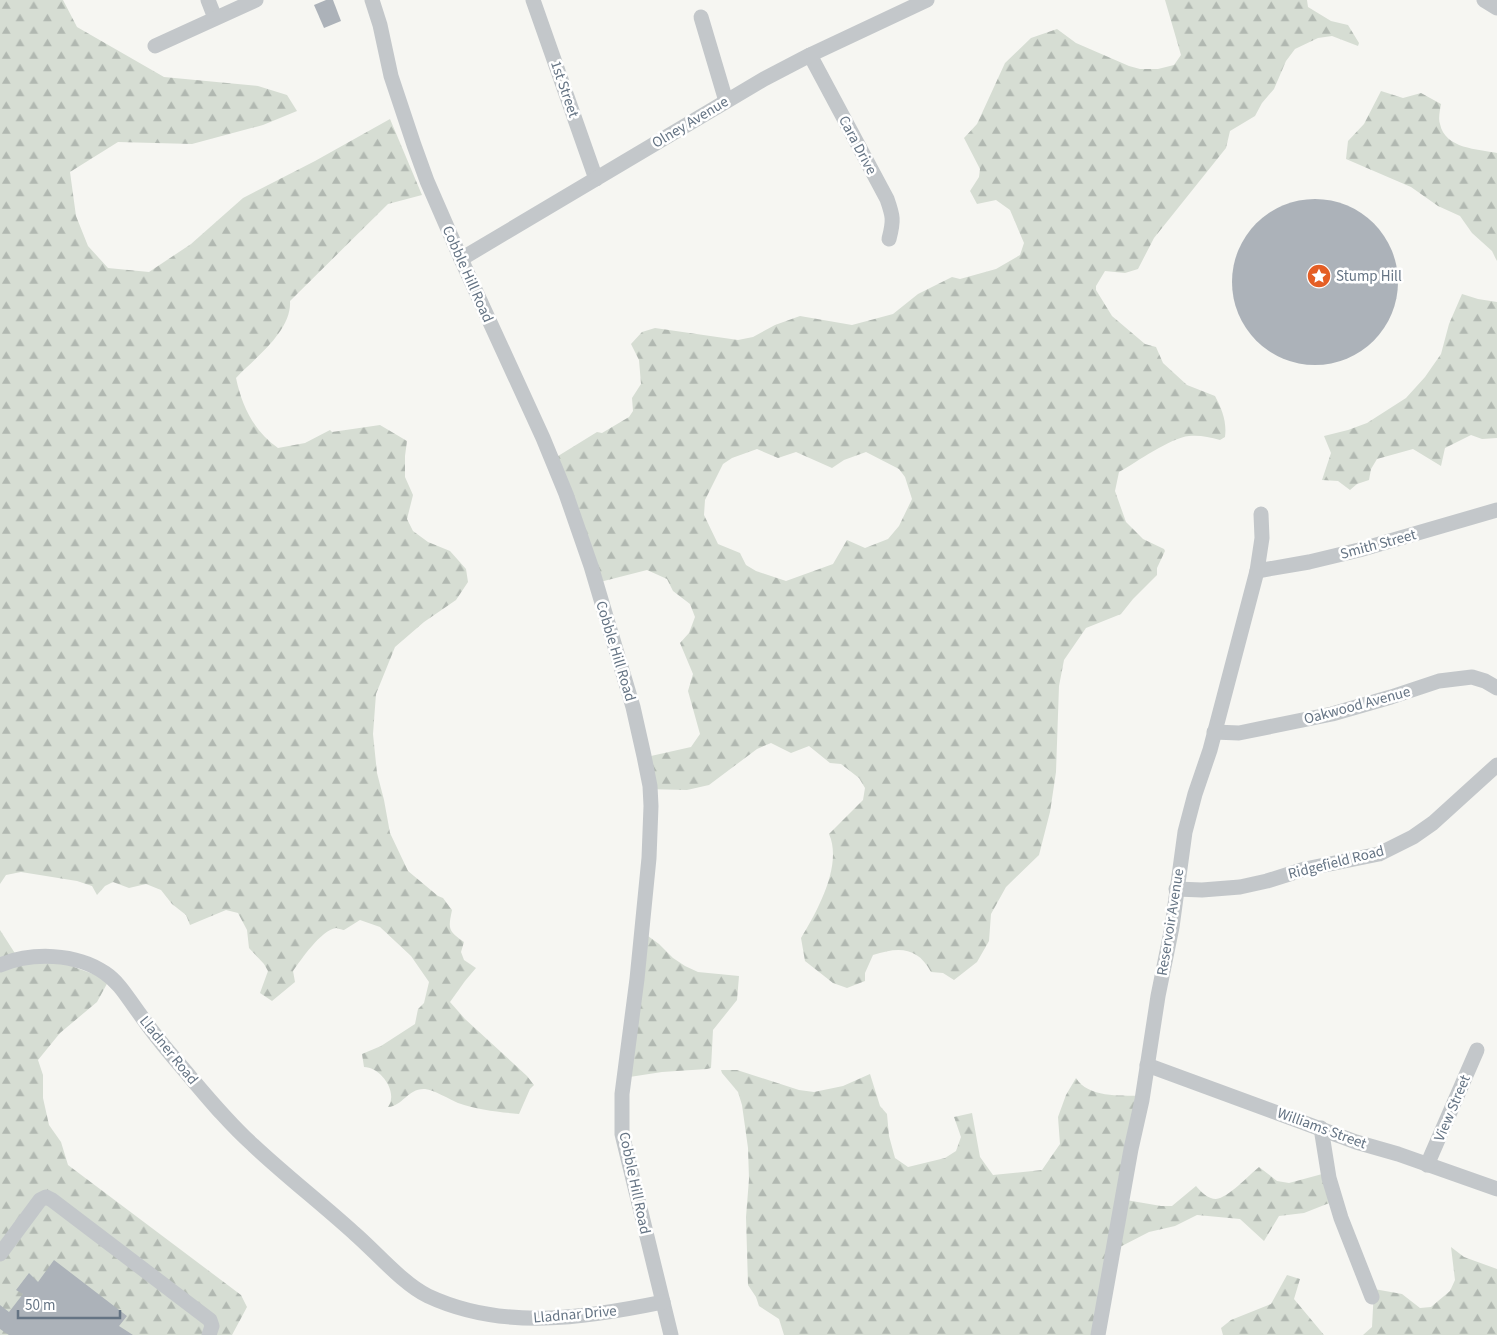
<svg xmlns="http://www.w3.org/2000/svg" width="1497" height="1335" font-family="'Source Sans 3',sans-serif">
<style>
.forest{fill:url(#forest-firs);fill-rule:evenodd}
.building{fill:#acb2b9}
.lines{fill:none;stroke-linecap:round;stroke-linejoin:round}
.minor{stroke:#c3c7ca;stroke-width:15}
.labels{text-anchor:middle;stroke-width:5;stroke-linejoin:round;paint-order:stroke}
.street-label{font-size:15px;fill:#657484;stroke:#fff}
.poi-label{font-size:15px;fill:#657484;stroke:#fff;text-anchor:start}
</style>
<defs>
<pattern id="forest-firs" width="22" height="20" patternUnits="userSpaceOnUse" patternTransform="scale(1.25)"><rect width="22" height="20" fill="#d6ddd3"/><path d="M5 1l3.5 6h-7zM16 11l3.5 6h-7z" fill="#b1b8b1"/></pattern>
</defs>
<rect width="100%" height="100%" fill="#f6f6f2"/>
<!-- forest -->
<g class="forest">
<path d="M0,0H63L77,27L164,77L258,86L287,95L297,111L263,125L192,144L118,142L70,172L76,216L88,246L108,268L149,272L191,244L243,198L315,161L390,119L422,195L388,204L290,301C292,331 255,358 236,378C242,406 253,430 278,448L305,443L330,430L332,432L380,425L407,441L405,456V477L413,495L407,519L413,531L428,542L450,551L466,569L468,582L456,600L424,622L395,647L376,694L373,734L377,773L384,800L390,833L408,871L438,896L443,898L452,910C448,929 448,931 464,942L461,952L464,960L476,968L465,981L450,1002L465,1019L527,1076L534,1085L530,1089L519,1114C499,1112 477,1110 458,1103C449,1099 434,1090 425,1089C408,1088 403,1106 388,1107C389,1105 391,1102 391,1099C393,1085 378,1067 364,1067L362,1054L381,1046L415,1024L418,1009L424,1003L429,982L411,956L380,927L360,920L344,930C343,930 336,928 336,928C321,930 301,960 293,971L295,982L272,1001L260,993L268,971L264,964L249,948L247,930L238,913L226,910L190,925L186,915L172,904L161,890L146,884L129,888L113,882L105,886L97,895L92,886L77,881L21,872L6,875L0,884Z"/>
<path d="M1165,0H1307L1308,7L1331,21L1348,25L1359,43L1358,46L1332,36L1318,38L1295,49L1286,61L1274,89L1262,103L1255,116L1230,131L1226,148L1154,238L1138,269L1125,273L1105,271L1096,286V290L1112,316L1145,344L1156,347L1163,363L1187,385L1215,396C1222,409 1227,422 1225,437L1220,440C1209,437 1200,435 1189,436C1170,438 1137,462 1119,472L1115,491L1126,522L1143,539L1164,549L1165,551L1157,568V575L1133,599L1121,614L1086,628L1064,660L1059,686L1056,772L1050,812L1039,855L1006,887L991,914L989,941L977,962L954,980L943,973L931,972C917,946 898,947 873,955L865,973V981L847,988L833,983L805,961L801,938C817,912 843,865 829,834L863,800L865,788L859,778L841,764L830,763L809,746L791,753L771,743L757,749L709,785L687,790L645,789L642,758L691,747L700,734L688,691L693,674L680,643L689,633L695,617L690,604L673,591L667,579L647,570L596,583L550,461L597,432L602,433L629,417L633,411L632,398L641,384L639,360L631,344L642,332L655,328L738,340L753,337L775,325L800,316L852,325L893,314L918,294L952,277L960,279L996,269L1020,255L1024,243L1010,210L996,200L977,204L970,191L979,177L980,169L964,138L977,124L1005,63L1031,38L1057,29L1076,43L1129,66L1140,69H1158L1174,65L1181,55ZM757,449L778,458L796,452L832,468L844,460L866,452L899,469L905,477L912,499L899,526L888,539L865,548L847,540L833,564L786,581L756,571L746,565L740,553L718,544L704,515L705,500L723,464L732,458Z"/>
<path d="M1381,91L1403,98L1421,93L1441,104C1440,110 1438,119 1440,124C1445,149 1478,149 1497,153V261L1492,251L1472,233L1460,216L1438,206L1411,187L1346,159L1348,141L1364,124Z"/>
<path d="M1462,294L1478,299L1497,302V438L1482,439L1471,435L1445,448L1441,466L1413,449L1377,459L1371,469L1369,480L1357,484L1350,490L1338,481L1322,480L1331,453L1324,436L1348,430L1367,423L1406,398L1425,377L1441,354L1449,324Z"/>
<path d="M0,930L18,958L42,955L109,980L97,1002L60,1033L38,1060L43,1075V1098L49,1125L61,1142L68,1165L241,1295L247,1307L232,1335H0Z"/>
<path d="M648,936L659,944L673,958L685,966L698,972L739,976L737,1000L713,1030L711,1068L707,1069L662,1072L623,1078Z"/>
<path d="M721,1070H737L799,1090L814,1092L843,1086L870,1074L880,1106L887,1114L889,1136L895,1158L908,1167L945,1158L956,1151L961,1137L954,1117L972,1113L980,1157L993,1175L1042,1170L1060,1144L1058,1117L1066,1095L1076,1078C1088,1098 1120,1095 1140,1096L1126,1200L1161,1206H1172L1196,1186C1201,1192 1208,1199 1216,1199C1228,1198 1249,1175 1259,1167L1277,1181L1289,1183L1326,1173L1337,1200L1304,1213L1279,1216L1264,1241L1240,1219L1197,1215L1175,1226L1149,1232L1116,1249L1099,1335H784L779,1319L759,1306L756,1297L748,1285L746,1217L749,1179L748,1148L742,1105L738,1092L722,1073Z"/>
<path d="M1451,1247L1464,1257L1497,1269V1335H1363L1372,1327L1374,1289L1402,1294L1420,1308L1431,1307L1450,1291L1455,1280Z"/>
<path d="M1287,1275L1300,1279L1294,1299L1324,1335H1223L1221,1328L1231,1320L1271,1304Z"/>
</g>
<!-- building -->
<g class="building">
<path d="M326,0H333L341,21L324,28L314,5Z"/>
<circle cx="1315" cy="282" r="83"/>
<path d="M54,1260L127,1316L119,1326L133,1335H9L0,1329V1305L9,1312L23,1294L16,1290L29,1273L38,1282Z"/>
</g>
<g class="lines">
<!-- minor -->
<g class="minor">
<path d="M208,0L215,18"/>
<path d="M372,0L380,25L391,76L414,145L427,181L461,259L543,438L566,494L591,566L633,707L644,756L650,786L651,806L649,858L637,979L622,1094V1134L671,1335"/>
<path d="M533,0L596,179"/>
<path d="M1484,0L1497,8"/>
<path d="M701,17L726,101"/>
<path d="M155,46L256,0"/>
<path d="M810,55L887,199C893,216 894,220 889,239"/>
<path d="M461,259L764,79L810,55L927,0"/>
<path d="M1257,571L1309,562L1359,550L1497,510"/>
<path d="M1214,732L1239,733L1332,714L1391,697L1439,681L1472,677L1485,681L1497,688"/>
<path d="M1176,889L1202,890L1240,887L1267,881L1305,869L1379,854L1413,837L1433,823L1497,765"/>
<path d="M0,965C32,952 76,953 105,973C120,983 129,1000 139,1013C150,1029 162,1044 174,1058C200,1088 224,1119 253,1145C286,1176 321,1203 354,1233C376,1252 403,1284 428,1296C503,1331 586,1318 663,1302"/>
<path d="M1147,1065L1356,1142L1398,1154L1497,1189"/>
<path d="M1321,1128L1329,1178L1341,1218L1372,1297"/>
<path d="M1427,1165L1477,1050"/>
<path d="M0,1254L40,1200L46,1197L52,1200L210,1320L212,1326L209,1335"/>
<path d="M1098,1335L1131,1149L1142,1100L1158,996L1172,927L1185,832L1195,794L1210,750L1257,571L1262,538L1261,514"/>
</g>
</g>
<!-- icons -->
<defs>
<g id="sight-disc" transform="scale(1.25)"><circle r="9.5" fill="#e45e25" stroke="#fff"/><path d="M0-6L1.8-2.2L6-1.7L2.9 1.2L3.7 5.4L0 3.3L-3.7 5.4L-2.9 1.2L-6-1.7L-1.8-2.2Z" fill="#fff"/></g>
</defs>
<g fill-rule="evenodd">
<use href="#sight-disc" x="1319" y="276"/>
</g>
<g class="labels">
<!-- street labels -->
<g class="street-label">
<text transform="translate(565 89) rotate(71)" y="5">1st Street</text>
<text transform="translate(690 122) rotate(-31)" y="5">Olney Avenue</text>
<text transform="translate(858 145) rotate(62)" y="5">Cara Drive</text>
<text transform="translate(468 274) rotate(66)" y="5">Cobble Hill Road</text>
<text transform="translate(1378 544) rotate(-15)" y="5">Smith Street</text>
<text transform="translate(616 651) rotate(73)" y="5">Cobble Hill Road</text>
<text transform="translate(1357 705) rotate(-15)" y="5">Oakwood Avenue</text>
<text transform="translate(1336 862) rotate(-14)" y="5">Ridgefield Road</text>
<text transform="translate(1170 922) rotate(-81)" y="5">Reservoir Avenue</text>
<text transform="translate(169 1050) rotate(51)" y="5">Lladner Road</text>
<text transform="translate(1452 1108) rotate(-67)" y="5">View Street</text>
<text transform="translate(1322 1128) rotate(20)" y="5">Williams Street</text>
<text transform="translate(635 1183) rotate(78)" y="5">Cobble Hill Road</text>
<text transform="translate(575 1314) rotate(-5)" y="5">Lladnar Drive</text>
</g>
<!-- poi labels -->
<g class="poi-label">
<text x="1336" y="281">Stump Hill</text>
</g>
</g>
<!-- scale -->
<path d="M18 1310v8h102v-8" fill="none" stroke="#657484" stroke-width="2.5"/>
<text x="25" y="1310" font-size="15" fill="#657484" stroke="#ffffff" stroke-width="4" paint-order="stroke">50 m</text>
</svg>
